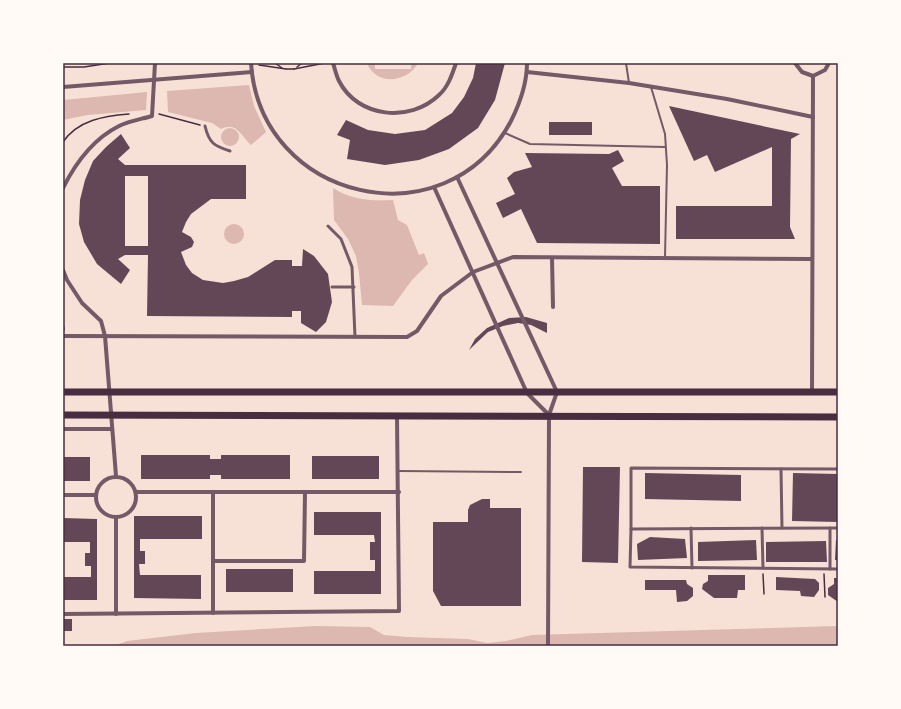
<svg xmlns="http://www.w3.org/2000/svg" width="901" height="709" font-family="Signika,sans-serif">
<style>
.water{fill:#dcb8b0}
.building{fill:#644757;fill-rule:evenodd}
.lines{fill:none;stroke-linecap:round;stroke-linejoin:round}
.path{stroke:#4a2c40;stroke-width:1.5}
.service{stroke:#755966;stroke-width:2}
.pedestrian{stroke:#755966;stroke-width:3}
.minor{stroke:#755966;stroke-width:4}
.primary{stroke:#4a2c40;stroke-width:7}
.neatline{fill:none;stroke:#4a2c40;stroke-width:1.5}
</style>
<rect width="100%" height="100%" fill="#f7e1d7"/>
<!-- water -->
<g class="water">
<path d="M367,63H375V69H411V63H418C407,83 376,86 367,63Z"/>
<path d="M249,85L254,106L266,132L251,145C241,136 237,121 221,129L212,123L168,112L167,91Z"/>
<path d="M147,92L146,110L88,115L63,120V100Z"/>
<circle cx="230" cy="137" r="9"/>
<path d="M333,188C351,200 371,201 393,200L398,220L407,225L419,255L424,253L428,264L412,280L393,306L362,305L359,273L356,256L348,239L334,220Z"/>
<circle cx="234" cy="234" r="10"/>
<path d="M316,626L370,627L384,635L407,637L468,639L487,643L506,641L532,635L838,626V646H114L127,641L196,633Z"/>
</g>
<!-- building -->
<g class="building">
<path d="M476,63H505L495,100L478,128L449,149L419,160L385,165L347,159L350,140L337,135L346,120L368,130L395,134L425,130L452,113L464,97L473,78Z"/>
<path d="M669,106L800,134L791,139L790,227L795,239H676V206H772V147L715,172L707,155L694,161Z"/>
<rect x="549" y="122" width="43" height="13"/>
<path d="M121,134L130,148L118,159L125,165H246V199H211L191,214L186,222L182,232L191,237L194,242L192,247L181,252L186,265L192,273L203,280L223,283L234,281L248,277L275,260H292V266H302L303,249L314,256L328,274L332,302L326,322L316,332L301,323V311H292V317L147,316L148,255H125L118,259L130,270L121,284L97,264L84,242L79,224L80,200L85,180L93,161L106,147ZM125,176H148V246H125Z"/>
<path d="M618,150L624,161L612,168L622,186H660V244L537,243L521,209L503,218L496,203L515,194L507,178L514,172L532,167L525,153L609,154Z"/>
<path d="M526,317L547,323V333L531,325L518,323L503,326L488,332L469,350L475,339L487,328L509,318Z"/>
<path d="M141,455H210V459H221V455H290V479H221V475H210V479H141Z"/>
<rect x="312" y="456" width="67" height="23"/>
<rect x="63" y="457" width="27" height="24"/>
<path d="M583,467H620L618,563L582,562Z"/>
<path d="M645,473L741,475V501L645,499Z"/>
<path d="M793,473L838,474V522L792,521Z"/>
<path d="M482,499H490V508H521V606H441L433,591V522H468V510L470,505Z"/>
<path d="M314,512H381V594H314V571H375V560H370V542H375L374,535H314Z"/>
<path d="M134,516H202V539H140V551H145V564H139L140,575H201V599L134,598Z"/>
<path d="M63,518L97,519V600H63V577H91V566H85V553H90V542H63Z"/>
<path d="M650,537L685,539L687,558L638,560L637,544Z"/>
<path d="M756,540L757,560L698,561V542Z"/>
<path d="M836,540H838V560H835Z"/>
<path d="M826,541L827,562H766V542Z"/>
<rect x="226" y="569" width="67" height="23"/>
<path d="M708,575H745V590H738L737,598H714L702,589L703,584L708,581Z"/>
<path d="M776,577L815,579L819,583V590L814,597L801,596L800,591L776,590Z"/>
<path d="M834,578H838V602L828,595V588L834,584Z"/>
<path d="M645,580H686L687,584L693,588V596L687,601L677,602L676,590H645Z"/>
<rect x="63" y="619" width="9" height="12"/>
</g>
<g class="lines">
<!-- path -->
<g class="path">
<path d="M275,63L282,68"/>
<path d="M259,65L286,69"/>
<path d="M63,67H84L110,63"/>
<path d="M297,67L302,63"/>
<path d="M286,69H294"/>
<path d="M294,69L325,63"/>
<path d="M159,114L200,125"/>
<path d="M63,142C78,120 104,116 129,114"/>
<path d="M63,322L64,330"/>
<path d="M763,574L764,594"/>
<path d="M824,574L825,597"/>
</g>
<!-- service -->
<g class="service">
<path d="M626,63L629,83"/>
<path d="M651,87L665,134L667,165L665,257"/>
<path d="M505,133L530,144L665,147"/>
<path d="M399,471L521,472"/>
</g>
<!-- pedestrian -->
<g class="pedestrian">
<path d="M205,126C209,143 214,146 230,151"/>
<path d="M328,226L341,239L352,267L355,337"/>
<path d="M332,287H354"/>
<path d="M781,469L782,528"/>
<path d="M691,528L692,568"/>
<path d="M762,528L763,568"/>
<path d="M830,528V569"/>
<path d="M838,528L631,529L630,567L838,569"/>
<path d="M631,529V468L838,469"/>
</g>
<!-- minor -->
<g class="minor">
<path d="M251,63C260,201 446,244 511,121C520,103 527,83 527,63"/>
<path d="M333,63C335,69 336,75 339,81C358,118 410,123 439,95C448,87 452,75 456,63"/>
<path d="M795,63L802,72L813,76L825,70L829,63"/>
<path d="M527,72L629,83L727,99L813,117"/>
<path d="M63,87L252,72"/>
<path d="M457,177L557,392L549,415L548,646"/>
<path d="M434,187L527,393L549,415"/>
<path d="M63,188C76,162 93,139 119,126C129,121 142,119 152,116L155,63"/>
<path d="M552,258L553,307"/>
<path d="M63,270L67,280L82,303L101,321L105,336L116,476"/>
<path d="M63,336L407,337L417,331L441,296L473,272L513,257L812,259"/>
<path d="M812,392L813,76"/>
<path d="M63,429H111"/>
<circle cx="116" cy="497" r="20"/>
<path d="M136,492H399"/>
<path d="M213,492V613"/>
<path d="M63,495H96"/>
<path d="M116,517V614"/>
<path d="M213,561H304L305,492"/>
<path d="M63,614L399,611L397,416"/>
</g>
<!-- primary -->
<g class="primary">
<path d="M63,392H838"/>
<path d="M63,415L838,417"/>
</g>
</g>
<!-- border -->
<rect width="901" height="709" fill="none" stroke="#fffaf5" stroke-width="128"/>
<rect x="64" y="64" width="773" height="581" class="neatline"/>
</svg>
